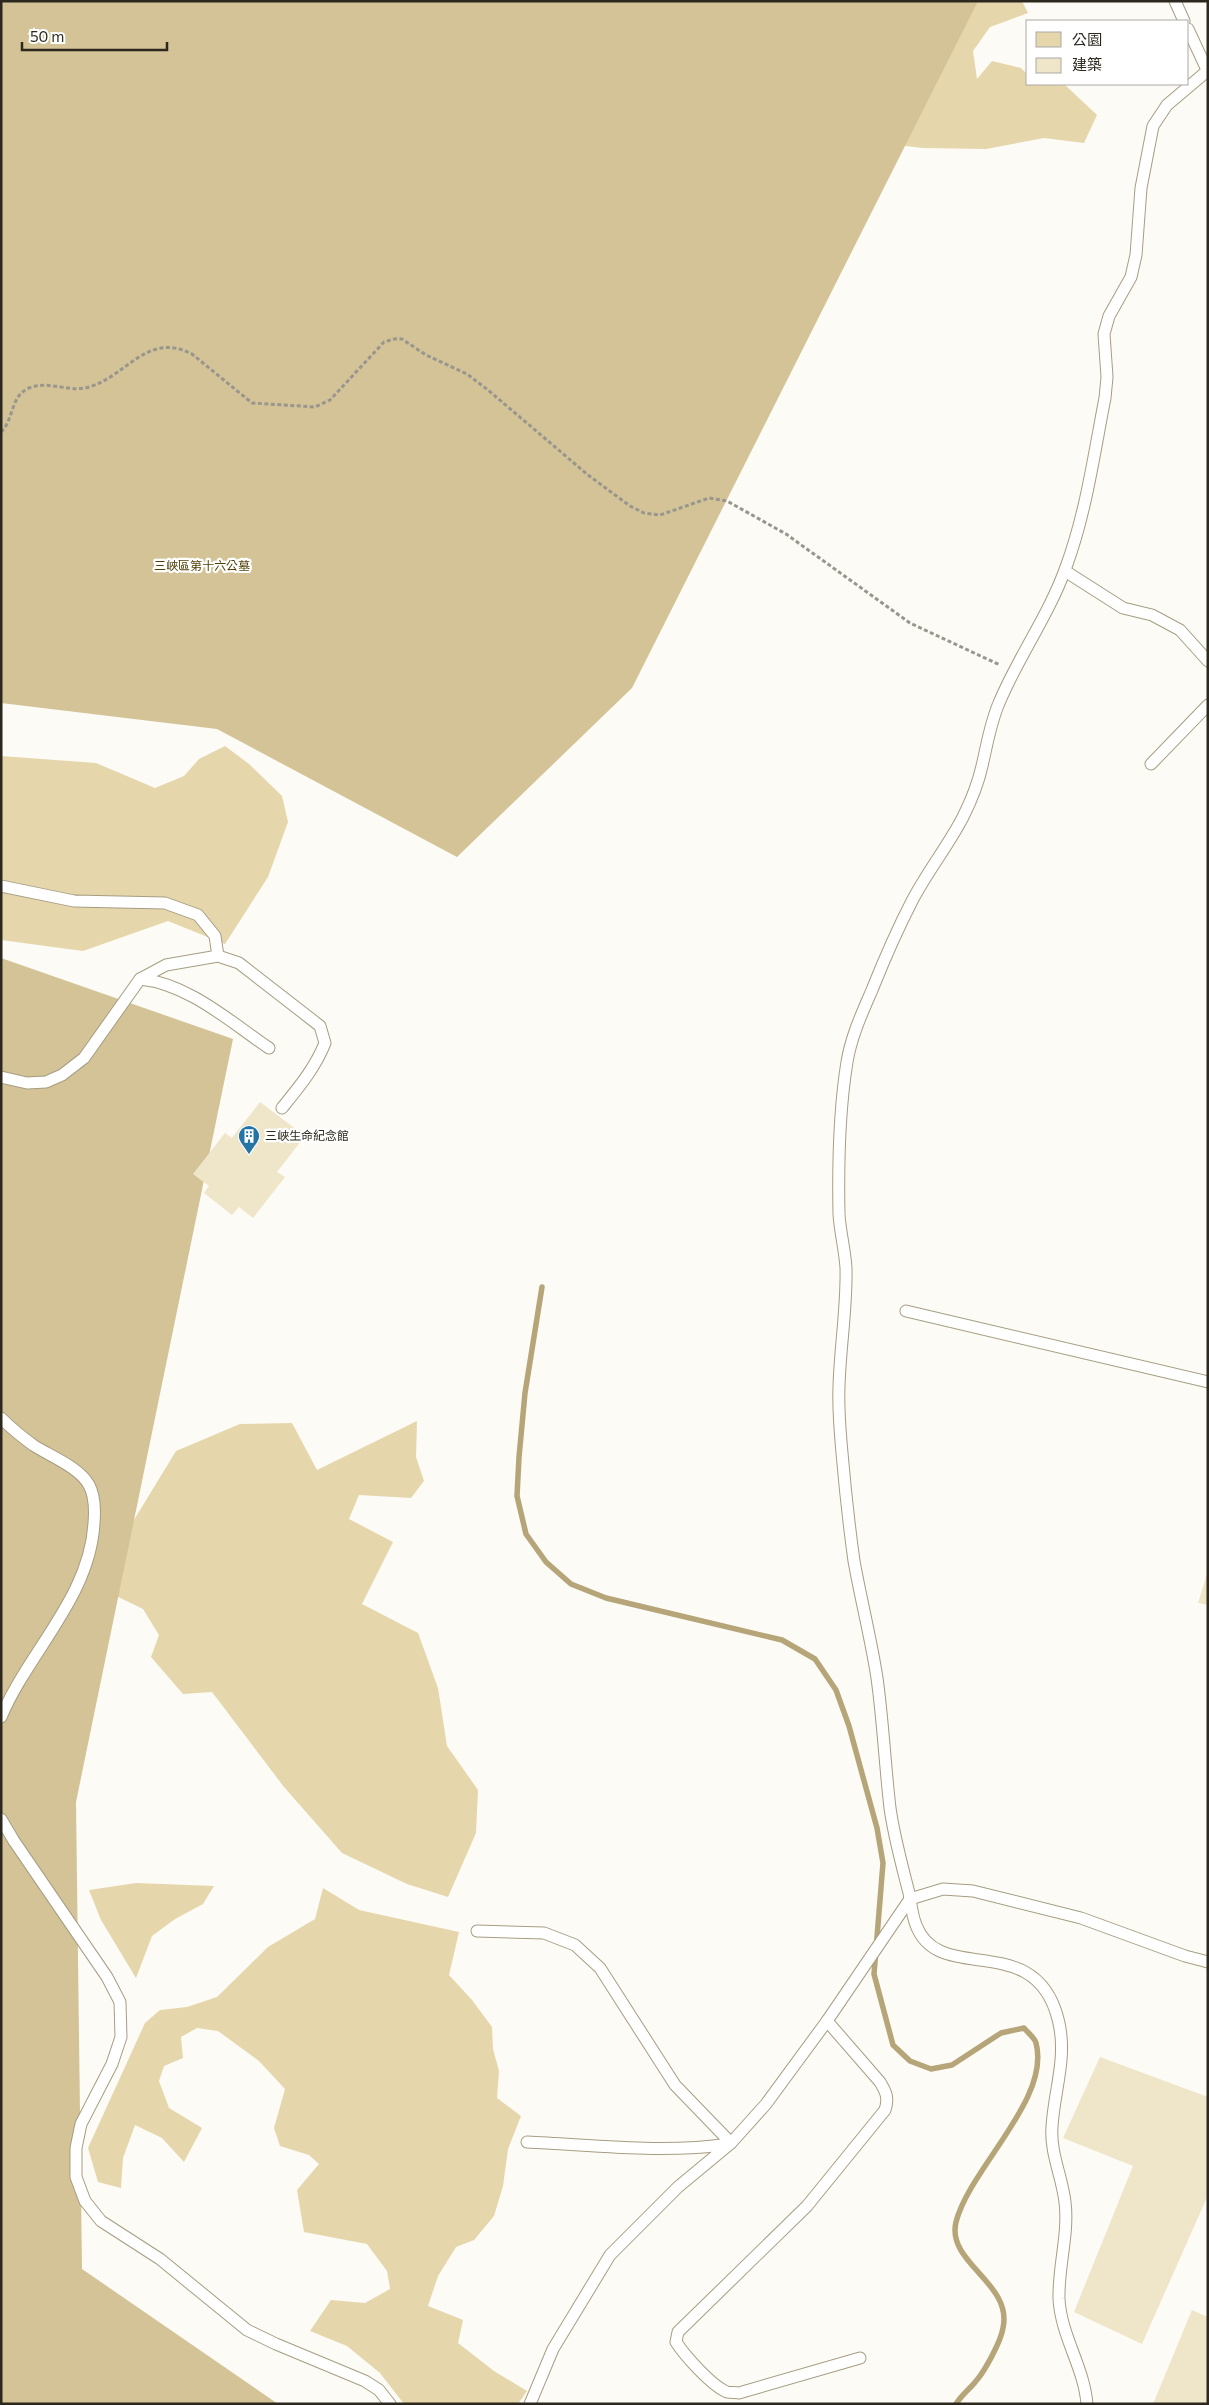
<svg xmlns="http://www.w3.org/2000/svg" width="1209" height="2405" font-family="Commissioner,'Noto Sans TC',sans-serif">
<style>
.green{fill:#e5d6ab}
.forest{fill:#d3c396}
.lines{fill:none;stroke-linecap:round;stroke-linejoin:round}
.stream{stroke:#b5a579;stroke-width:5.5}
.building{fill:#efe5c8}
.lane-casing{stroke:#a69d82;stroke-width:13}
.path{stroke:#99968e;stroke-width:3;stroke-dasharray:4 2.5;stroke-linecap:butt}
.lane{stroke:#fff;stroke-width:11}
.labels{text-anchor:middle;stroke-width:4.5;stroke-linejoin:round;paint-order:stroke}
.park-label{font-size:12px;fill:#4f3f04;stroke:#fff}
.poi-label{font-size:12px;fill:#2c281d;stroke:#fff;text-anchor:start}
</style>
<rect width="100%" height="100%" fill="#fdfbf5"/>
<!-- green -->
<g class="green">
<path d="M934,1H1022L1028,13L990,27L973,51L977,79L992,61L1021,68L1028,75V84H1064L1097,115L1084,143L1044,138L986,149L923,148L880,143Z"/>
<path d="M225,746L249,764L282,796L288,822L268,877L225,944L168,921L83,951L1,940V756L96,763L155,788L184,776L199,759Z"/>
<path d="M417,1421L416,1457L424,1481L411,1498L359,1495L349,1519L393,1542L362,1604L418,1633L438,1688L447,1746L478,1790L476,1833L448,1897L407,1884L342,1853L284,1787L212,1692L183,1694L151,1657L159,1635L143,1609L106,1591L126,1533L176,1451L240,1424L292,1423L317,1470Z"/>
<path d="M136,1883L214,1886L203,1904L175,1919L152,1936L136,1978L101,1920L89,1890Z"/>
<path d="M323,1888L359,1910L459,1932L449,1975L472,2000L492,2027L493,2049L499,2071L497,2098L521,2116L508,2149L503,2186L494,2216L474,2240L456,2247L438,2276L428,2306L463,2320L458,2343L494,2371L527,2391L518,2404H404L380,2373L347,2346L310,2331L331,2300L365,2303L390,2289L387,2271L367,2244L304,2232L297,2190L319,2164L309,2155L280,2146L274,2128L285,2089L259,2061L218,2031L197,2028L181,2037L183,2058L164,2066L159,2081L169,2108L202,2128L184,2162L162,2138L135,2125L123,2158L121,2188L98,2182L88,2148L145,2023L160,2010L187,2007L217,1997L268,1947L315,1919Z"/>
</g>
<!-- forest -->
<g class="forest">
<path d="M1,1H978L632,688L457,857L217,729L1,703Z"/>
<path d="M1,958L233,1039L76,1802L82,2269L278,2404H1Z"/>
</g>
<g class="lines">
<!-- stream -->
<path class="stream" d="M542,1287L525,1393L519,1457L517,1496L526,1534L546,1562L571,1584L606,1598L782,1640L815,1659L836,1690L849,1726L877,1828L883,1863L874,1974L893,2045L910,2061L931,2069L952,2065L1001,2033L1024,2028C1028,2033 1035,2038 1036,2043C1051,2099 970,2168 956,2222C946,2263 1013,2283 1003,2328C1001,2341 985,2371 976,2381C969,2390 962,2394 956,2404"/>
</g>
<!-- building -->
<g class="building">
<path d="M260,1102L305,1136L277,1172L285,1177L253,1218L239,1207L232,1215L204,1193L209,1186L193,1174L225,1133L232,1138Z"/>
<path d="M1207,1574H1208V1605L1198,1603Z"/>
<path d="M1100,2057L1208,2097V2195L1142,2344L1074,2312L1133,2166L1063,2138Z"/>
<path d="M1192,2310L1208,2317V2404H1153Z"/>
</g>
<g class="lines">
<!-- lane casing -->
<g class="lane-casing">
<g id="lane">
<path d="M1175,1L1184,21"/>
<path d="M1188,29L1208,72"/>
<path d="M1065,571L1123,608L1152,615L1180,630L1208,661"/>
<path d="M1151,764L1208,705"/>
<path d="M1,886L74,901L165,903L198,915L215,936L218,956"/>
<path d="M140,979C189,984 229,1021 269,1048"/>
<path d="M1,1077L27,1083L46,1082L62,1075L84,1058L140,979L166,965L218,956L239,963L320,1026L325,1043C315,1068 299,1087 282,1108"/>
<path d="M906,1311L1208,1382"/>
<path d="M1,1418C11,1428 22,1437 33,1445C50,1456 79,1467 89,1485C95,1496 95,1511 94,1523C90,1597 29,1651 1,1717"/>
<path d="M1,1819L14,1841L107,1977L120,2002L121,2037L112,2064L81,2124L76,2148V2177L85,2201L101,2221L160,2259L247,2330L276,2344L365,2381L379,2390L390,2404"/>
<path d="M477,1931L544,1933L575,1945L600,1968L675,2085L731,2143"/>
<path d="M827,2021L880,2082C886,2092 889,2098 885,2110L807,2206L678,2332L676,2342C685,2356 712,2386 727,2392C731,2393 735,2392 739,2393L860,2358"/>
<path d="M527,2142C594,2145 662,2154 729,2144"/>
<path d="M530,2404L553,2349L610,2255L678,2187L731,2143L766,2104L827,2021L910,1899L943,1889L973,1891L1081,1918L1185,1956L1208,1962"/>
<path d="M1087,2404C1084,2367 1061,2336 1059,2299C1058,2267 1069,2234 1065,2202C1062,2176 1050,2153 1052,2127C1054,2090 1068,2057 1058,2019C1035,1928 939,1987 916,1925C912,1915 911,1904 909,1893C902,1865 894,1837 890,1808C885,1765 883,1721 877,1678C871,1639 861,1600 854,1561C849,1525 845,1488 842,1453C840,1431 838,1409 839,1387C840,1347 847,1308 846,1268C845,1250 840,1232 839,1214C838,1164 839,1111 847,1062C851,1037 862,1013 872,990C884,960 897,930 912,901C927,872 948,846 963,817C971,801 978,784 982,766C987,745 990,724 999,703C1018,657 1049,615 1066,567C1086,513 1094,454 1105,398L1107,377L1104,334L1109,316L1131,277L1136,255L1141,188L1153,126L1167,105L1206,72"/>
</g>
</g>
<!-- path -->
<path class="path" d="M1,432C14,420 10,396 29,388C49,380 70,393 89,387C127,376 147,331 192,354L252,403L315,407L330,400L384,342L394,339H402L426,355L467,374L488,390L588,475L630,506L644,513L660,515L709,498L727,501L786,534L910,623L1000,665"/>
<!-- lane -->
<use href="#lane" class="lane"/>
</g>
<!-- icons -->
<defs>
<g id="building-pin" transform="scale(1.125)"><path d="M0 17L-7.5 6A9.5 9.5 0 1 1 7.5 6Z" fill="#2474a5" stroke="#fff"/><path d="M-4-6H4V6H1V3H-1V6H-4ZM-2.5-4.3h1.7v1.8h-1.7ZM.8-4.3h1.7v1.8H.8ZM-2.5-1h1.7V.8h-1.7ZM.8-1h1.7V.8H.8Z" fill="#fff"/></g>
</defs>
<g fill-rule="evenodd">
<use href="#building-pin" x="249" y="1136"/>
</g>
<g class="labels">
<!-- park labels -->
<g class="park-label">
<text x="202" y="570">三峽區第十六公墓</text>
</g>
<!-- poi labels -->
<g class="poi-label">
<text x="265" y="1140">三峽生命紀念館</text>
</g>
</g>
<!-- border -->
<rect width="1209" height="2405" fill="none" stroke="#2c281d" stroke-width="5"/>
<!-- legend -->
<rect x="1026" y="20" width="162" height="65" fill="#ffffff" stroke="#aba9a5"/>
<rect x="1036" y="32" width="25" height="15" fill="#e5d6ab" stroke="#aba9a5"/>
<text x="1072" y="45" font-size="15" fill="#2c281d">公園</text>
<rect x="1036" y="58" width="25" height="15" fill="#efe5c8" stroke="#aba9a5"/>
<text x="1072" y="70" font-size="15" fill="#2c281d">建築</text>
<!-- scale -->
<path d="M22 42v8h145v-8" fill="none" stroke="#2c281d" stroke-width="2.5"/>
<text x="30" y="42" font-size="15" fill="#2c281d" stroke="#ffffff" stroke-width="4" paint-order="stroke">50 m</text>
</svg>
